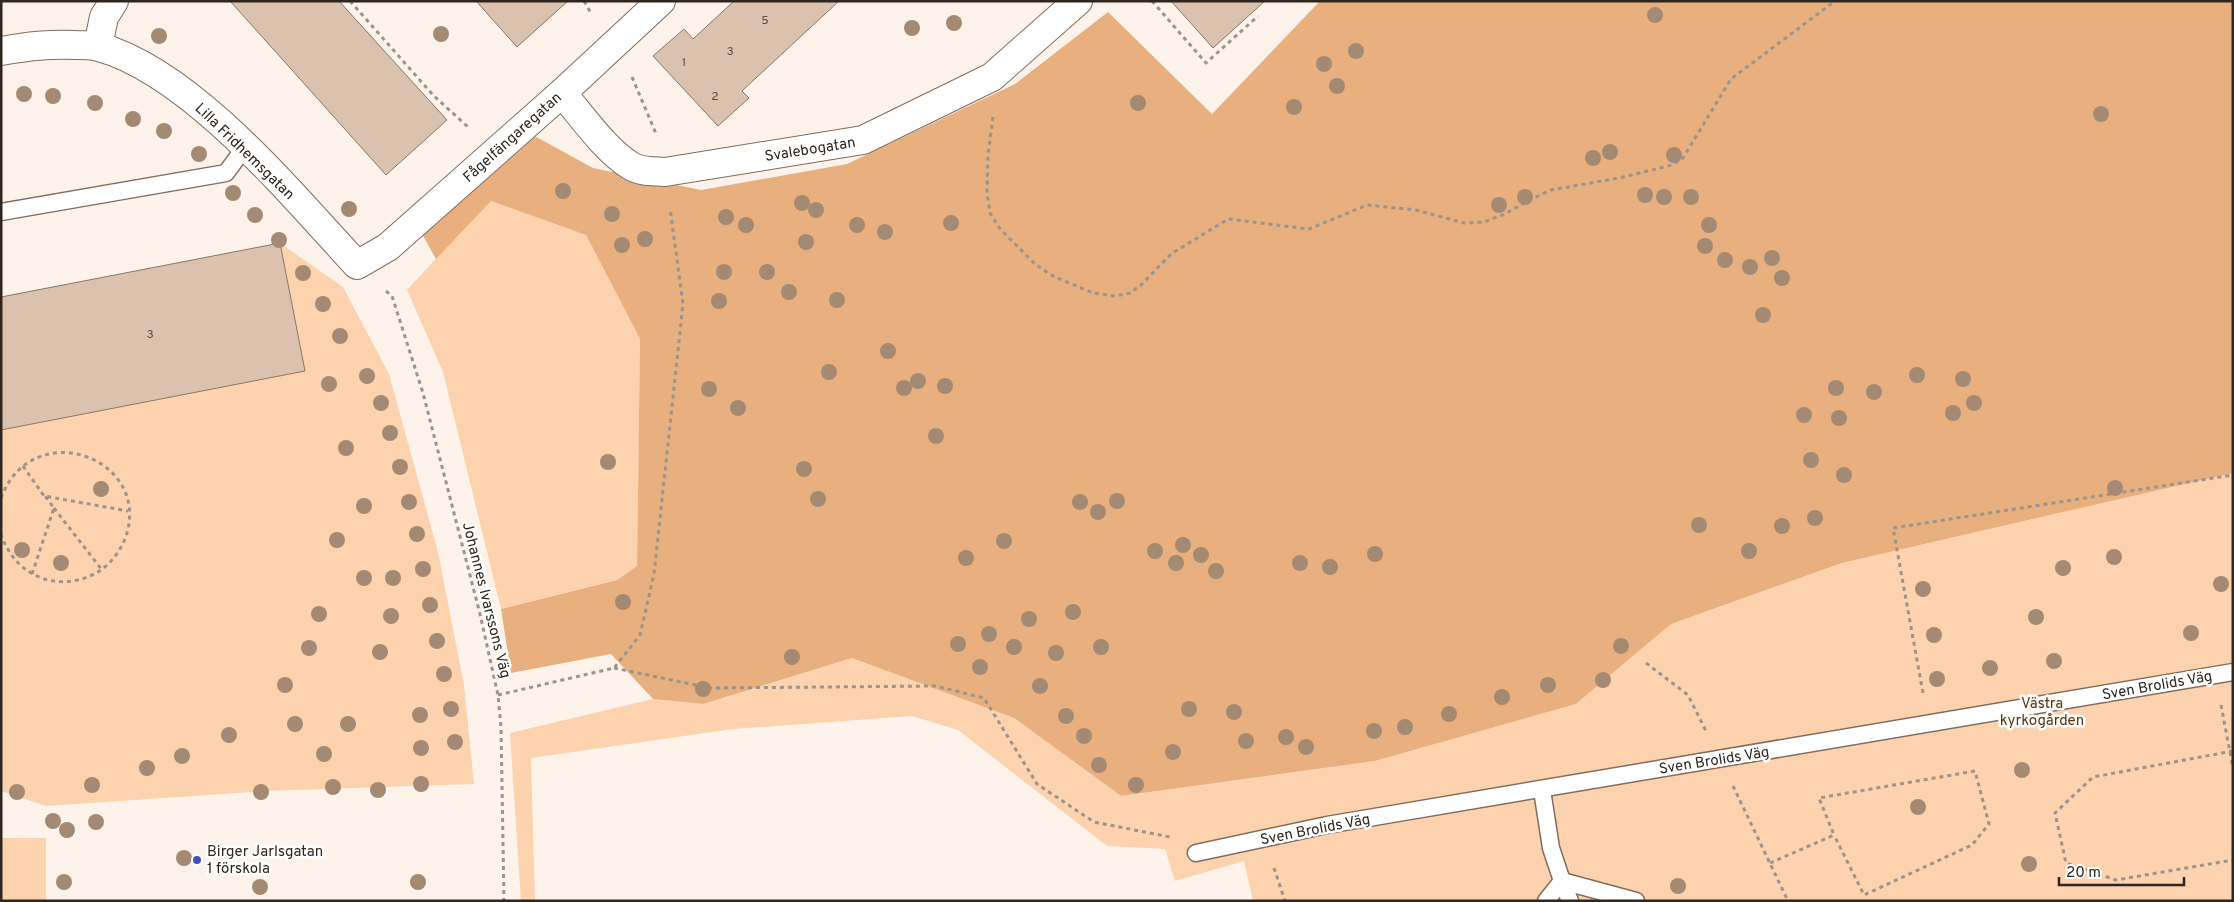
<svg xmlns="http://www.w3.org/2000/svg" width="2234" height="902" font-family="Overpass,sans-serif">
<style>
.green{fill:#fdd2af}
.forest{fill:#e9b07f}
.building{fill:#dac2af;stroke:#8c7765}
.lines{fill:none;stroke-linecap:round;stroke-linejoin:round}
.service-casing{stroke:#836d5c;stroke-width:19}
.minor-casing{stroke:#836d5c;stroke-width:30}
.path{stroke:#9d948c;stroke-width:3;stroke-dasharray:4 4;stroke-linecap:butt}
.service{stroke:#fff;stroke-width:16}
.minor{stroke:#fff;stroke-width:28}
.tree{fill:#a48a73}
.poi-dot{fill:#3e50c3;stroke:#fff;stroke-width:2}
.labels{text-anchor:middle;stroke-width:5;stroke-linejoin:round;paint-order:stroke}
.number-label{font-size:12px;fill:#5a4d43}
.street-label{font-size:15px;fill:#2f261f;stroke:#fff}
.park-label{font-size:15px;fill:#5b3510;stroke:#fff}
.poi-label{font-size:15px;fill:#2f261f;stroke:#fff;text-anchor:start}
</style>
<rect width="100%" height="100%" fill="#fdf3eb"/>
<!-- green -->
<g class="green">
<path d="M490,200L586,235L640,339L637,566L617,580L501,609L443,372L407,290Z"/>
<path d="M280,243L343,287L389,374L438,552L464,685L474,784L266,791L46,806L1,791V430L305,371Z"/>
<path d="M2233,473V901H1253L1244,861L1175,881L1165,849L1107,846L958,730L912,716L733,729L531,758L535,901H521L510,733L653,699L703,704L852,658L1014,718L1121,796L1375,761L1576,704L1671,624L1842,563Z"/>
<rect x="1" y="838" width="45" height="63"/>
</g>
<!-- forest -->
<path class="forest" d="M1320,1H2233V473L1842,563L1671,624L1576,704L1375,761L1121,796L1014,718L852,658L703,704L653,699L611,654L511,673L501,609L617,580L637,566L640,339L586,235L491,201L436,259L422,234L531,134L593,168L701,190L847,164L1015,84L1108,12L1212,114Z"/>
<!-- building -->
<g class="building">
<path d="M230,1H339L447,120L386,175Z"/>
<path d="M476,1H568L517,47Z"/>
<path d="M734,1H839L742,91L749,98L718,126L653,56L684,29L693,39Z"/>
<path d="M1171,1H1265L1213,48Z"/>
<path d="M280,243L305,371L1,430V297Z"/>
</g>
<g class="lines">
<!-- service casing -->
<g class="service-casing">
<g id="service">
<path d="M1,212L226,173L245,147"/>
<path d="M1542,790L1551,848L1562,881L1546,901"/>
<path d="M1196,853L1327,825L2233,672"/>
<path d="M1562,881L1636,901"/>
<path d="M1562,881L1570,901"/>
</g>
</g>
<!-- minor casing -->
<g class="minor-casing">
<g id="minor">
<path d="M98,46L104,17L114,1"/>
<path d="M1,51C29,46 48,44 76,45C84,45 92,45 99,47C191,72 293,196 357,265L388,247L562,93L661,1"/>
<path d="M562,93C582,116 605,150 631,166C641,172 654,171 665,172L863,140L992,77L1078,1"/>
</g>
</g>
<!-- path -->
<g class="path">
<path d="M350,1L434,96L468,127"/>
<path d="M584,1L592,15"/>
<path d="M1152,1L1206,63L1258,16"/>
<path d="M632,77L657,136"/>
<path d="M993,117L988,155L987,193L990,213L1000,229L1036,265L1053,276L1093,293L1115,296L1130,293L1141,285L1171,254L1228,219L1309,229L1367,205L1416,210L1464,223L1484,222L1505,214L1529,200L1551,190L1619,178L1672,165L1683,158L1731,79L1835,1"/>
<path d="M386,291L392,296L423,393L480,614L498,695L501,727L504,901"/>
<path d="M23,466L44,496L128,511"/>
<path d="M1,498C33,413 155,459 125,539C119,553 109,566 96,573C78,583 56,585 37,576C19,568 8,553 1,535"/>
<path d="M54,508L102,570"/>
<path d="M32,574L54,508L45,496"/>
<path d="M1646,663L1688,695L1706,731"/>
<path d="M614,668L710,688L936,686L984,698L1037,784L1094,822L1170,837"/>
<path d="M1923,693L1893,528L2233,475"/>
<path d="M498,695L614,668L640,635L654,574L683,304L670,208"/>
<path d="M2221,705L2233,768"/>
<path d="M2233,751L2093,777L2055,813L2066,863L2116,880L2233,860"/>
<path d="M1733,786L1788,901"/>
<path d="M1770,863L1834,835L1819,798L1975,771L1989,824L1972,845L1864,895L1834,835"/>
<path d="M1274,868L1285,901"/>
</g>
<!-- service -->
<use href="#service" class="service"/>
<!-- minor -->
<use href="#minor" class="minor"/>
</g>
<!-- trees -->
<g class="tree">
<circle cx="1655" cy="15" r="8"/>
<circle cx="954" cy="23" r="8"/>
<circle cx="912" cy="28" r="8"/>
<circle cx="441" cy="34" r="8"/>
<circle cx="159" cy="36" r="8"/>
<circle cx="1356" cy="51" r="8"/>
<circle cx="1324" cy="64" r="8"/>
<circle cx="1337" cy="86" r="8"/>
<circle cx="24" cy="94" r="8"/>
<circle cx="53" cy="96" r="8"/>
<circle cx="95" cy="103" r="8"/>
<circle cx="1138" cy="103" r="8"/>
<circle cx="1294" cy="107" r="8"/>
<circle cx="2101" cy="114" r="8"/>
<circle cx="133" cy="119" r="8"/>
<circle cx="164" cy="131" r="8"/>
<circle cx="1610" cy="152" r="8"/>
<circle cx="199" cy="154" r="8"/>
<circle cx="1674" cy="155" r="8"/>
<circle cx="1593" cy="158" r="8"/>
<circle cx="563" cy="191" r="8"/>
<circle cx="233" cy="193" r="8"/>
<circle cx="1645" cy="195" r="8"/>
<circle cx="1525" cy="197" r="8"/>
<circle cx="1664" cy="197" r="8"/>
<circle cx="1691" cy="197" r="8"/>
<circle cx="802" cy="203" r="8"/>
<circle cx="1499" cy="205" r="8"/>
<circle cx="349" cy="209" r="8"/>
<circle cx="816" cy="210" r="8"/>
<circle cx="612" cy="214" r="8"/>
<circle cx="255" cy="215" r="8"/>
<circle cx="726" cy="217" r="8"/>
<circle cx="951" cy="223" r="8"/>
<circle cx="746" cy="225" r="8"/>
<circle cx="857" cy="225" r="8"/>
<circle cx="1709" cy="225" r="8"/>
<circle cx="885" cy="232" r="8"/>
<circle cx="645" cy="239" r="8"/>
<circle cx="279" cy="240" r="8"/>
<circle cx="806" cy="242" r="8"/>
<circle cx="622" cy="245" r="8"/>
<circle cx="1705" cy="246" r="8"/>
<circle cx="1772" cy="258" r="8"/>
<circle cx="1725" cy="260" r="8"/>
<circle cx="1750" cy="267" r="8"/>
<circle cx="724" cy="272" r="8"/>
<circle cx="767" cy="272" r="8"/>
<circle cx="303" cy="273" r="8"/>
<circle cx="1782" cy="278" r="8"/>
<circle cx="789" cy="292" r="8"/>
<circle cx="837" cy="300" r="8"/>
<circle cx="719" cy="301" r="8"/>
<circle cx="323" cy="304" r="8"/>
<circle cx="1763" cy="315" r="8"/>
<circle cx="340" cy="336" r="8"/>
<circle cx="888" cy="351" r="8"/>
<circle cx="829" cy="372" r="8"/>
<circle cx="1917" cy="375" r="8"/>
<circle cx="367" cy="376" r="8"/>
<circle cx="1963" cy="379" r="8"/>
<circle cx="918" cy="381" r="8"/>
<circle cx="329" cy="384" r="8"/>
<circle cx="945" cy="386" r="8"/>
<circle cx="904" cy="388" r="8"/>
<circle cx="1836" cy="388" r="8"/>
<circle cx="709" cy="389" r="8"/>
<circle cx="1874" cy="392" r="8"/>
<circle cx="381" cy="403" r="8"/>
<circle cx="1974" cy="403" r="8"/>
<circle cx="738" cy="408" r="8"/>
<circle cx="1953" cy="413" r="8"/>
<circle cx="1804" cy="415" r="8"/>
<circle cx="1839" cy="418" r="8"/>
<circle cx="390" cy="433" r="8"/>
<circle cx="936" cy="436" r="8"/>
<circle cx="346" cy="448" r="8"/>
<circle cx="1811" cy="460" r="8"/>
<circle cx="608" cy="462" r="8"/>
<circle cx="400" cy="467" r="8"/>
<circle cx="804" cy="469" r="8"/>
<circle cx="1844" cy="475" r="8"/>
<circle cx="2115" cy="488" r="8"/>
<circle cx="101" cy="489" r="8"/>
<circle cx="818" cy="499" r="8"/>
<circle cx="1117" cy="501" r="8"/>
<circle cx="409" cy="502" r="8"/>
<circle cx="1080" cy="502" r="8"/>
<circle cx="364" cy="506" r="8"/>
<circle cx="1098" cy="512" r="8"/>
<circle cx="1815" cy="518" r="8"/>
<circle cx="1699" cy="525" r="8"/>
<circle cx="1782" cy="526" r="8"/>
<circle cx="417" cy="534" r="8"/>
<circle cx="337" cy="540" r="8"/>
<circle cx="1004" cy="541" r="8"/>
<circle cx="1183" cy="545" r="8"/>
<circle cx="22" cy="550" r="8"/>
<circle cx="1155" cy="551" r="8"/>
<circle cx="1749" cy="551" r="8"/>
<circle cx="1375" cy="554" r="8"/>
<circle cx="1201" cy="555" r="8"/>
<circle cx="2114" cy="557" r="8"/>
<circle cx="966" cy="558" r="8"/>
<circle cx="61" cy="563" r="8"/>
<circle cx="1176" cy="563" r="8"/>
<circle cx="1300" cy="563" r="8"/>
<circle cx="1330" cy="567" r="8"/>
<circle cx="2063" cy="568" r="8"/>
<circle cx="423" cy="569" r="8"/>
<circle cx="1216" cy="571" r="8"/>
<circle cx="364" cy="578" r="8"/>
<circle cx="393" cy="578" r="8"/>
<circle cx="2221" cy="584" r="8"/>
<circle cx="1923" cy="589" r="8"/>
<circle cx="623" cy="602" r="8"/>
<circle cx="430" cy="605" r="8"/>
<circle cx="1073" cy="612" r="8"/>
<circle cx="319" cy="614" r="8"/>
<circle cx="391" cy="616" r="8"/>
<circle cx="2036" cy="617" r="8"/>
<circle cx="1029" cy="619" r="8"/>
<circle cx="2191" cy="633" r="8"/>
<circle cx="989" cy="634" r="8"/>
<circle cx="1934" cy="635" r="8"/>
<circle cx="437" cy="641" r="8"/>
<circle cx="958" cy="644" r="8"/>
<circle cx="1621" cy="646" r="8"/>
<circle cx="1014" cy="647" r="8"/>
<circle cx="1101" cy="647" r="8"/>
<circle cx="309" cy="648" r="8"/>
<circle cx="380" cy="652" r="8"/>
<circle cx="1056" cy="653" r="8"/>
<circle cx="792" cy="657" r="8"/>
<circle cx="2054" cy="661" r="8"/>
<circle cx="980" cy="667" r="8"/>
<circle cx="1990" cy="668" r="8"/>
<circle cx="444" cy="674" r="8"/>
<circle cx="1937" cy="679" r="8"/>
<circle cx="1603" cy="680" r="8"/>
<circle cx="285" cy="685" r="8"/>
<circle cx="1548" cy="685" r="8"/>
<circle cx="1040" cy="686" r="8"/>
<circle cx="703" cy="689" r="8"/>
<circle cx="1502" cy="697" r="8"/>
<circle cx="451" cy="709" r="8"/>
<circle cx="1189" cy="709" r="8"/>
<circle cx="1234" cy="712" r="8"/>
<circle cx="1449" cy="714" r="8"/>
<circle cx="420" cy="715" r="8"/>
<circle cx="1066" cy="716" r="8"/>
<circle cx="295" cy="724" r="8"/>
<circle cx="348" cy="724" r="8"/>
<circle cx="1405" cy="727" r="8"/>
<circle cx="1374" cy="731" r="8"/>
<circle cx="229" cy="735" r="8"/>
<circle cx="1084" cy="736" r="8"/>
<circle cx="1286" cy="737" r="8"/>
<circle cx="1246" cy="741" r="8"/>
<circle cx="455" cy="742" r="8"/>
<circle cx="1306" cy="747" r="8"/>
<circle cx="421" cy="748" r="8"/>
<circle cx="1173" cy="752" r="8"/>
<circle cx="324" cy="754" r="8"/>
<circle cx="182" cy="756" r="8"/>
<circle cx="1099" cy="765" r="8"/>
<circle cx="147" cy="768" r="8"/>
<circle cx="2022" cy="770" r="8"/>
<circle cx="421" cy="784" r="8"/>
<circle cx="92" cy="785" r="8"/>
<circle cx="1136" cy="785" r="8"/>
<circle cx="333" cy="787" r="8"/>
<circle cx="378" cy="790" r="8"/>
<circle cx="17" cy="792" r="8"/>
<circle cx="261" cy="792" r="8"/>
<circle cx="1918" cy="807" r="8"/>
<circle cx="53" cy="821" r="8"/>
<circle cx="96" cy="822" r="8"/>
<circle cx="67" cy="830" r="8"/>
<circle cx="184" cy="858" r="8"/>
<circle cx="2029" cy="864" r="8"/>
<circle cx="64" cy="882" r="8"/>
<circle cx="418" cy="882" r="8"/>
<circle cx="1678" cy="886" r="8"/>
<circle cx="260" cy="887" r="8"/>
</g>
<!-- markers -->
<circle class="poi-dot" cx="197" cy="860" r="5"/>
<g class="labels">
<!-- number labels -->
<g class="number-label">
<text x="765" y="24">5</text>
<text x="730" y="55">3</text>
<text x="684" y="66">1</text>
<text x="715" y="100">2</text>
<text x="150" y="338">3</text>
</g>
<!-- street labels -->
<g class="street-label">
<text transform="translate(512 137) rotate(-42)" y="5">Fågelfängaregatan</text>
<text transform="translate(810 149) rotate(-9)" y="5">Svalebogatan</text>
<text transform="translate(245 151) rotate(44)" y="5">Lilla Fridhemsgatan</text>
<text transform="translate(487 600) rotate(76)" y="5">Johannes Ivarssons Väg</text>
<text transform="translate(2157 685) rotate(-10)" y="5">Sven Brolids Väg</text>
<text transform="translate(1714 760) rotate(-9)" y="5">Sven Brolids Väg</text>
<text transform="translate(1315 829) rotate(-11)" y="5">Sven Brolids Väg</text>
</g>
<!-- park labels -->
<g class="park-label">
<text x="2042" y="708">Västra<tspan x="2042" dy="17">kyrkogården</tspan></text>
</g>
<!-- poi labels -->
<g class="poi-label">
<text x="207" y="856">Birger Jarlsgatan<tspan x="207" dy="17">1 förskola</tspan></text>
</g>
</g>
<!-- border -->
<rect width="2234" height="902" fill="none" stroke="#2f261f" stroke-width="5"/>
<!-- scale -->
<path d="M2059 877v8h125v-8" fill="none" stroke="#2f261f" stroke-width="2.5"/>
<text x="2066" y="877" font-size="15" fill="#2f261f" stroke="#ffffff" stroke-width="4" paint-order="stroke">20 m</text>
</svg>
